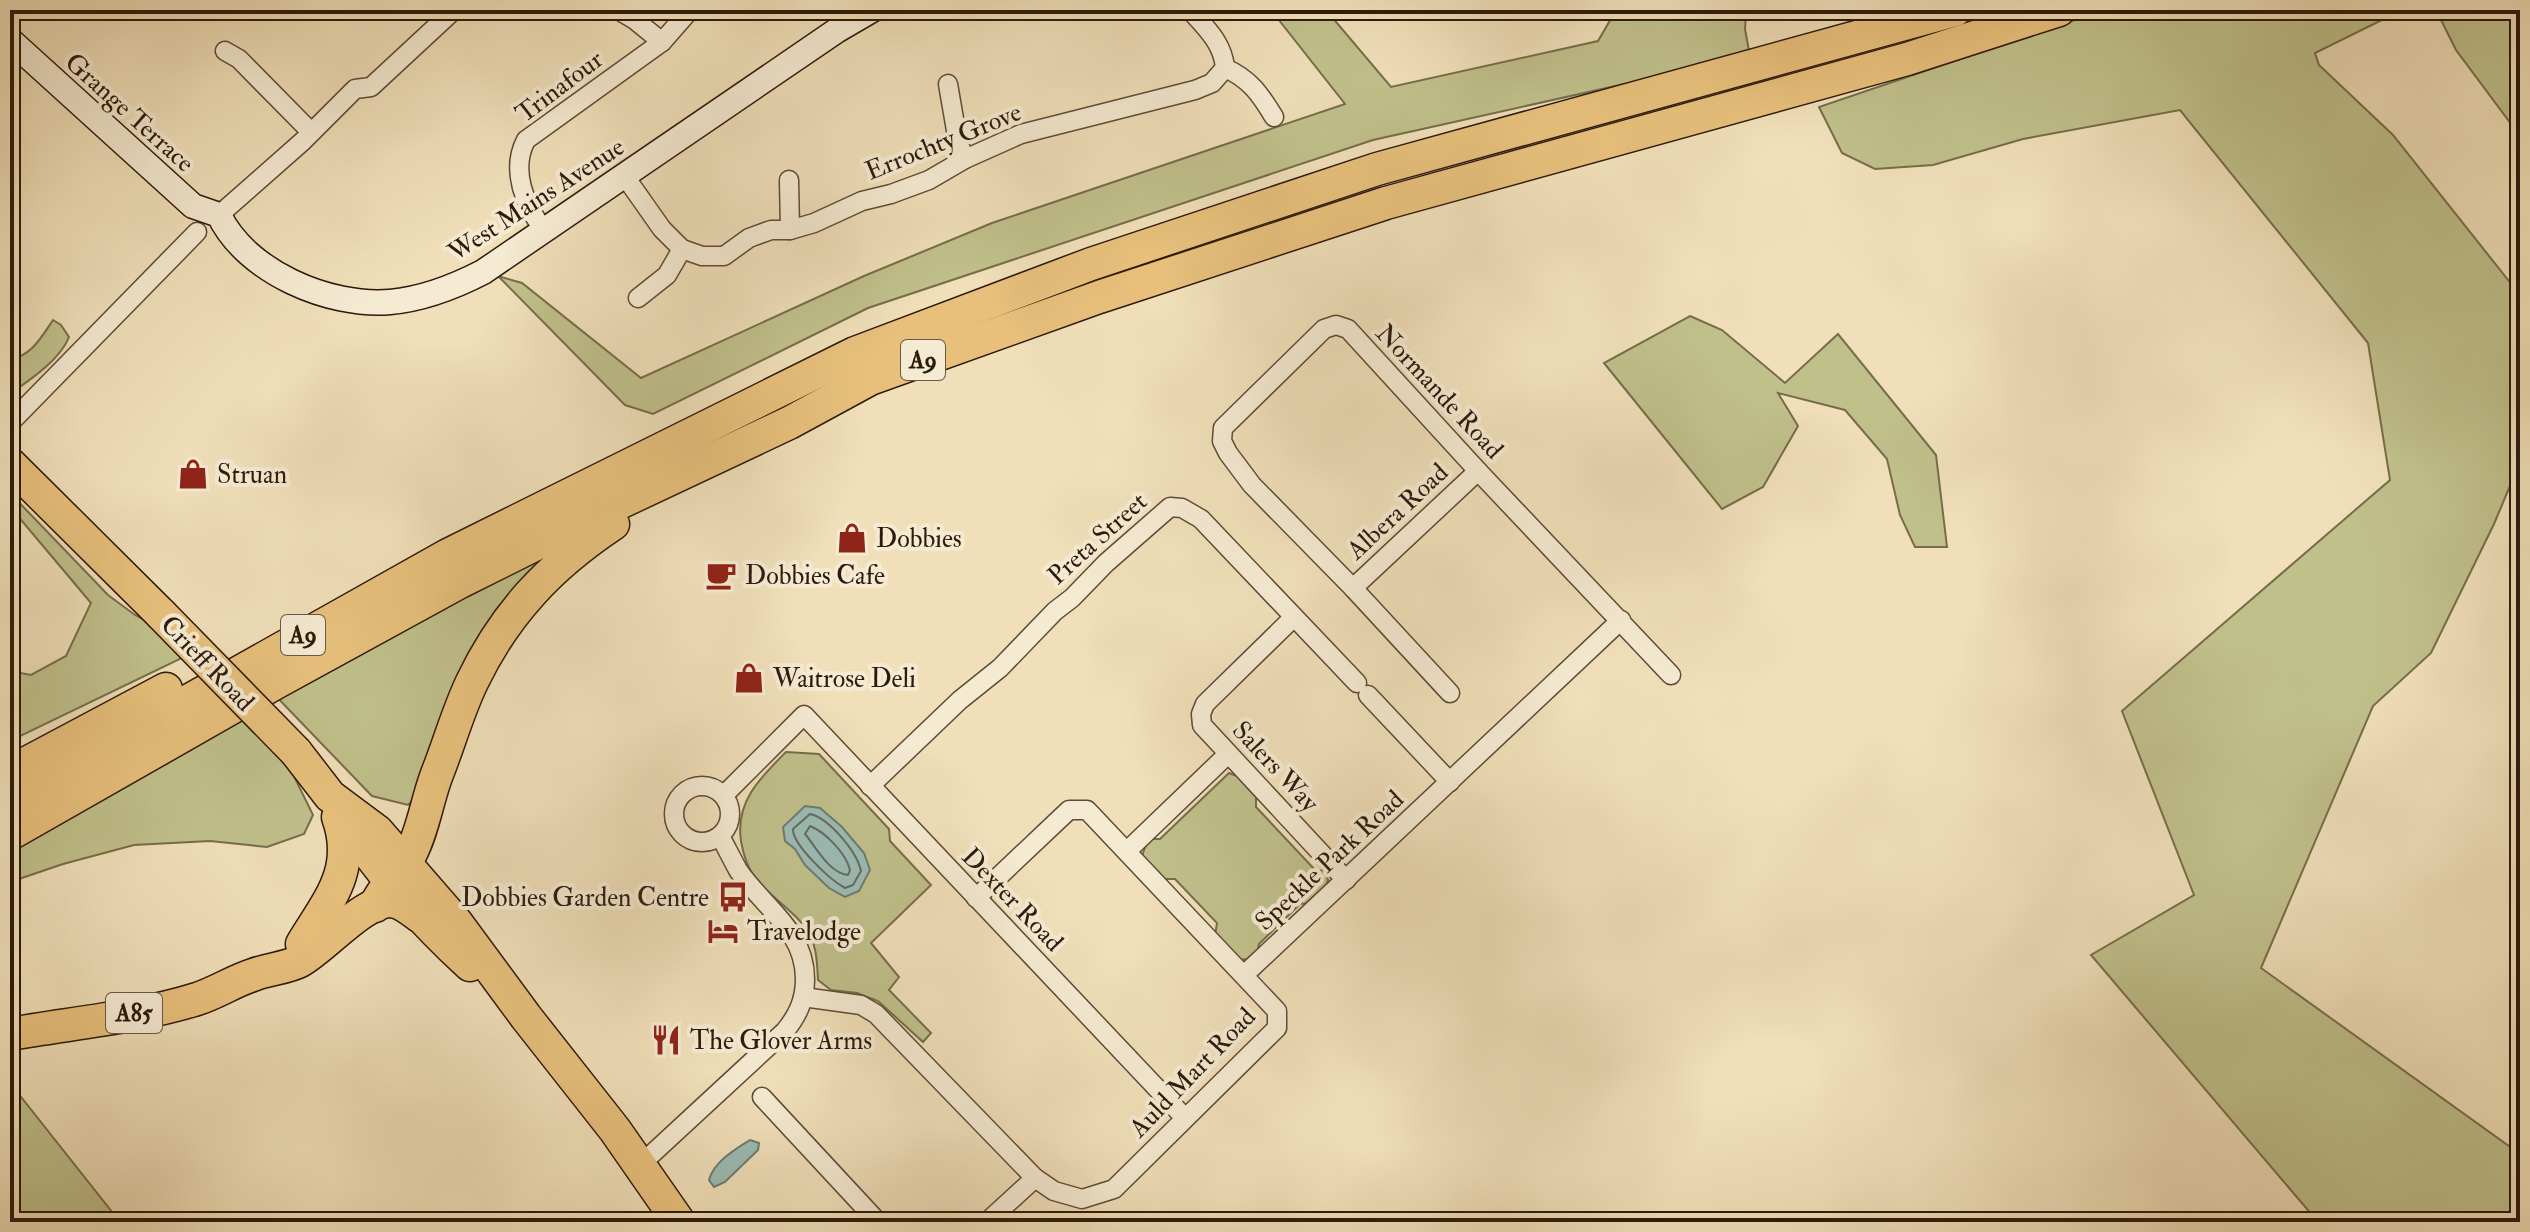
<svg xmlns="http://www.w3.org/2000/svg" width="2530" height="1232" font-family="'IM FELL Double Pica',serif">
<style>
.green{fill:#c0c08b;stroke:#766d4b;stroke-width:2}
.water{fill:#9bbcb5;stroke:#6f7b71;stroke-width:2}
.lines{fill:none;stroke-linecap:round;stroke-linejoin:round}
.shore{stroke:#646b60;stroke-width:2}
.street-casing{stroke:#5e4b36;stroke-width:21}
.secondary-casing{stroke:#2d1a0b;stroke-width:27}
.highway-casing{stroke:#2d1a0b;stroke-width:35}
.street{stroke:#f5ead2;stroke-width:18}
.secondary{stroke:#f5ead2;stroke-width:24}
.highway{stroke:#e8c07c;stroke-width:32}
.highway-bridge-casing{stroke:#2d1a0b;stroke-width:35;stroke-linecap:butt}
.highway-bridge{stroke:#e8c07c;stroke-width:32}
.labels{text-anchor:middle;stroke-width:8;stroke-linejoin:round;paint-order:stroke}
.shield{fill:#f5ead2;stroke:#695847;stroke-width:2}
.shield-label{font-size:24px;font-weight:bold;fill:#2d1a0b}
.street-label{font-size:26px;fill:#2d1a0b;stroke:#f5ead2}
.poi-label{font-size:26px;fill:#2d1a0b;stroke:#f5ead2;text-anchor:start}
</style>
<rect width="100%" height="100%" fill="#f0dfb9"/>
<filter id="stains"><feTurbulence type="fractalNoise" baseFrequency=".0025" numOctaves="4"/><feColorMatrix values="0 0 0 0 .2 0 0 0 0 .09 0 0 0 0 .02 0 0 0 .5 -.17"/></filter>
<radialGradient id="worn" r=".72"><stop offset=".6" stop-color="#630" stop-opacity="0"/><stop offset="1" stop-color="#630" stop-opacity=".3"/></radialGradient>
<!-- green -->
<g class="green">
<path d="M1271,10H1326L1391,87L1598,41L1616,10H1743L1746,15L1745,29L1750,56L1373,140L868,308L653,414L625,405L498,276L522,283L641,378L864,276L992,223L1345,104Z"/>
<path d="M2104,10H2402L2315,53L2319,65L2393,135L2520,295V462L2494,524L2431,653L2373,706L2261,968L2520,1154V1222H2318L2091,955L2194,895L2122,711L2390,480L2368,343L2180,110L2023,139L1933,165L1875,169L1842,153L1819,107Z"/>
<path d="M2436,10H2520V136L2456,50Z"/>
<path d="M1690,316L1722,330L1785,383L1838,334L1936,455L1947,547H1915L1900,515L1887,459L1845,410L1778,393L1798,426L1763,487L1722,509L1604,363Z"/>
<path d="M53,320L61,325L69,337C60,360 30,380 10,394V359C31,357 42,336 53,320Z"/>
<path d="M10,493L108,595L135,615L158,627L182,658L10,741V671L31,675L66,656L91,603L17,515L10,511Z"/>
<path d="M566,545L415,798L408,805L372,796L269,689Z"/>
<path d="M237,712L288,764L313,815L304,834L267,847L210,841L134,845L63,864L10,882V841Z"/>
<path d="M786,752L819,754L889,829L890,841L931,885L871,943L899,977L889,990L931,1033L923,1042L878,1001L857,993L831,990L818,980C817,962 817,943 805,927C791,908 767,895 753,875C746,864 743,853 741,841C735,802 760,778 786,752Z"/>
<path d="M1229,773L1237,776L1256,797V807L1316,871L1325,870L1328,880L1325,890L1311,903L1300,904L1259,944L1257,954L1248,959L1238,960L1215,935L1217,923L1175,879H1162L1142,856L1148,839H1160Z"/>
<path d="M10,1083L120,1222H10V1169L19,1159L10,1150Z"/>
</g>
<!-- water -->
<g class="water">
<path d="M805,806L820,808L842,827L864,853L870,870L859,891L845,897L829,888L805,865L795,849L785,841L783,827Z"/>
<path d="M750,1140L759,1143L758,1150L725,1182L714,1187L709,1180C714,1162 734,1150 750,1140Z"/>
</g>
<g class="lines">
<!-- shore -->
<g class="shore">
<path d="M810,814C829,818 857,852 861,871L853,885L845,888C830,880 792,844 793,829Z"/>
<path d="M810,826C825,832 846,853 850,870L848,875C829,873 816,847 805,834Z"/>
</g>
<!-- street casing -->
<g class="street-casing">
<g id="street">
<path d="M618,10L635,20L662,42"/>
<path d="M225,51L239,59L311,132"/>
<path d="M1225,68C1250,79 1260,94 1274,117"/>
<path d="M948,84L958,142L965,159"/>
<path d="M622,176L631,185L662,229L682,249L702,256H724L749,238L771,230H790L814,223L862,201L891,194L929,180L965,159L1021,134L1195,90L1212,83L1225,68C1223,43 1206,28 1190,10"/>
<path d="M789,180L790,230"/>
<path d="M219,215L303,141L355,89L371,87L454,10"/>
<path d="M544,230C525,206 510,170 526,140L662,42L690,10"/>
<path d="M638,298L667,275L682,249"/>
<path d="M10,423L197,232"/>
<path d="M1353,588L1478,471"/>
<path d="M1294,617L1205,704L1201,714L1202,725L1346,880"/>
<path d="M1450,693L1353,588L1252,485L1228,453L1222,441L1223,428L1324,329L1336,325L1348,329L1478,471L1671,675"/>
<path d="M1368,695L1450,782"/>
<circle cx="702" cy="814" r="28"/>
<path d="M870,786L960,700L1000,668L1055,611L1072,598L1106,563L1170,507L1182,508L1201,519L1357,683"/>
<path d="M724,795L804,715L1185,1118"/>
<path d="M1127,851L1228,754"/>
<path d="M1244,975L1621,620"/>
<path d="M803,997L861,1005L876,1014L1035,1178L1054,1191L1082,1199L1114,1189L1277,1028V1011L1087,810H1069L976,898"/>
<path d="M762,1097L878,1222"/>
<path d="M640,1165L785,1031C798,1015 805,1000 805,979C805,930 763,907 738,870C732,859 726,847 720,836"/>
<path d="M987,1222L1035,1178"/>
</g>
</g>
<!-- secondary casing -->
<g class="secondary-casing">
<path id="secondary" d="M10,40L193,206L219,215C246,272 329,307 390,302C423,299 454,287 483,272L836,31L872,10"/>
</g>
<!-- highway casing -->
<g class="highway-casing">
<g id="highway">
<path d="M10,464L161,614"/>
<path d="M296,752L330,796L377,831L456,922L526,1017L615,1130L679,1222"/>
<path d="M10,772L166,689"/>
<path d="M10,801L448,555L855,353L1091,264L1377,169L1955,10"/>
<path d="M347,822C382,876 422,921 470,965"/>
<path d="M10,834L277,682L460,582L598,513L789,423L870,379L1099,297L1386,203L1907,59L2059,10"/>
<path d="M375,906C383,887 400,873 410,855C423,831 427,800 437,774C449,744 458,711 472,682C505,613 550,566 613,524"/>
<path d="M302,944C328,901 357,870 338,817"/>
<path d="M10,1034C72,1023 136,1018 197,999C216,993 234,981 253,975C268,969 287,968 300,961C325,947 364,900 392,901C402,902 411,910 419,916"/>
</g>
</g>
<!-- street -->
<use href="#street" class="street"/>
<!-- secondary -->
<use href="#secondary" class="secondary"/>
<!-- highway -->
<use href="#highway" class="highway"/>
<!-- highway-bridge casing -->
<g class="highway-bridge-casing">
<path id="highway-bridge" d="M161,614L296,752"/>
</g>
<!-- highway-bridge -->
<use href="#highway-bridge" class="highway-bridge"/>
</g>
<!-- icons -->
<defs>
<g id="shop-bare" transform="scale(2.4)"><path d="M-5-2.5h2.3a2.7 3.5 0 0 1 5.4 0H5L5.5 6h-11ZM-1.5-2.5h3a1.5 2.3 0 0 0-3 0Z" fill="#8f2418" stroke="#f5ead2" stroke-width="2.5" paint-order="stroke"/></g>
<g id="cafe-bare" transform="scale(2.4)"><path d="M-5.5-4.5H6V0H3Q3 3.5 0 3.5H-2.5Q-5.5 3.5-5.5 0ZM3-3.2v2h1.7v-2ZM-6 4.5H4V6H-6Z" fill="#8f2418" stroke="#f5ead2" stroke-width="2.5" paint-order="stroke"/></g>
<g id="bus-bare" transform="scale(2.4)"><path d="M-5-6H5V4H4V6H2V4H-2V6H-4V4H-5ZM-3.5-4V0h7V-4ZM-3.5 1.2v1.5H-2V1.2ZM2 1.2v1.5H3.5V1.2Z" fill="#8f2418" stroke="#f5ead2" stroke-width="2.5" paint-order="stroke"/></g>
<g id="hotel-bare" transform="scale(2.4)"><path d="M-6-4.5h1.5V1H6V5H4.5V3h-9V5H-6ZM-4 0a1.8 1.8 0 1 1 3.6 0ZM.5 0V-2.5h3Q6-2.5 6 0Z" fill="#8f2418" stroke="#f5ead2" stroke-width="2.5" paint-order="stroke"/></g>
<g id="restaurant-bare" transform="scale(2.4)"><path d="M-5-6h1v4h1v-4h1v4h1v-4h1v5L-1.5 .5V6h-2V.5L-5-1ZM5-6V6H3V1.5H1.5Q1.5-4 5-6Z" fill="#8f2418" stroke="#f5ead2" stroke-width="2.5" paint-order="stroke"/></g>
</defs>
<g fill-rule="evenodd">
<use href="#shop-bare" x="193" y="474"/>
<use href="#shop-bare" x="852" y="538"/>
<use href="#cafe-bare" x="721" y="575"/>
<use href="#shop-bare" x="749" y="678"/>
<use href="#bus-bare" x="733" y="897"/>
<use href="#hotel-bare" x="723" y="931"/>
<use href="#restaurant-bare" x="666" y="1040"/>
</g>
<g class="labels">
<!-- shield labels -->
<g class="shield">
<rect x="901" y="340" width="44" height="40" rx="6"/>
<rect x="281" y="615" width="44" height="40" rx="6"/>
<rect x="106" y="993" width="56" height="40" rx="6"/>
</g>
<g class="shield-label">
<text x="923" y="368">A9</text>
<text x="303" y="643">A9</text>
<text x="134" y="1021">A85</text>
</g>
<!-- street labels -->
<g class="street-label">
<text transform="translate(559 86) rotate(-37)" y="9">Trinafour</text>
<text transform="translate(130 112) rotate(42)" y="9">Grange Terrace</text>
<text transform="translate(943 141) rotate(-22)" y="9">Errochty Grove</text>
<text transform="translate(536 199) rotate(-33)" y="9">West Mains Avenue</text>
<text transform="translate(1440 391) rotate(47)" y="9">Normande Road</text>
<text transform="translate(1397 511) rotate(-43)" y="9">Albera Road</text>
<text transform="translate(1097 538) rotate(-42)" y="9">Preta Street</text>
<text transform="translate(208 663) rotate(46)" y="9">Crieff Road</text>
<text transform="translate(1276 766) rotate(47)" y="9">Salers Way</text>
<text transform="translate(1329 860) rotate(-43)" y="9">Speckle Park Road</text>
<text transform="translate(1013 899) rotate(46)" y="9">Dexter Road</text>
<text transform="translate(1192 1072) rotate(-46)" y="9">Auld Mart Road</text>
</g>
<!-- poi labels -->
<g class="poi-label">
<text x="217" y="483">Struan</text>
<text x="876" y="547">Dobbies</text>
<text x="745" y="584">Dobbies Cafe</text>
<text x="773" y="687">Waitrose Deli</text>
<text x="709" y="906" text-anchor="end">Dobbies Garden Centre</text>
<text x="747" y="940">Travelodge</text>
<text x="690" y="1049">The Glover Arms</text>
</g>
</g>
<!-- margin -->
<rect width="2530" height="1232" fill="none" stroke="#f0dfb9" stroke-width="40"/>
<rect x="12" y="12" width="2506" height="1208" fill="none" stroke="#2d1a0b" stroke-width="4"/>
<rect x="20" y="20" width="2490" height="1192" fill="none" stroke="#2d1a0b" stroke-width="2"/>
<rect width="100%" height="100%" filter="url(#stains)"/>
<rect width="100%" height="100%" fill="url(#worn)"/>
</svg>
